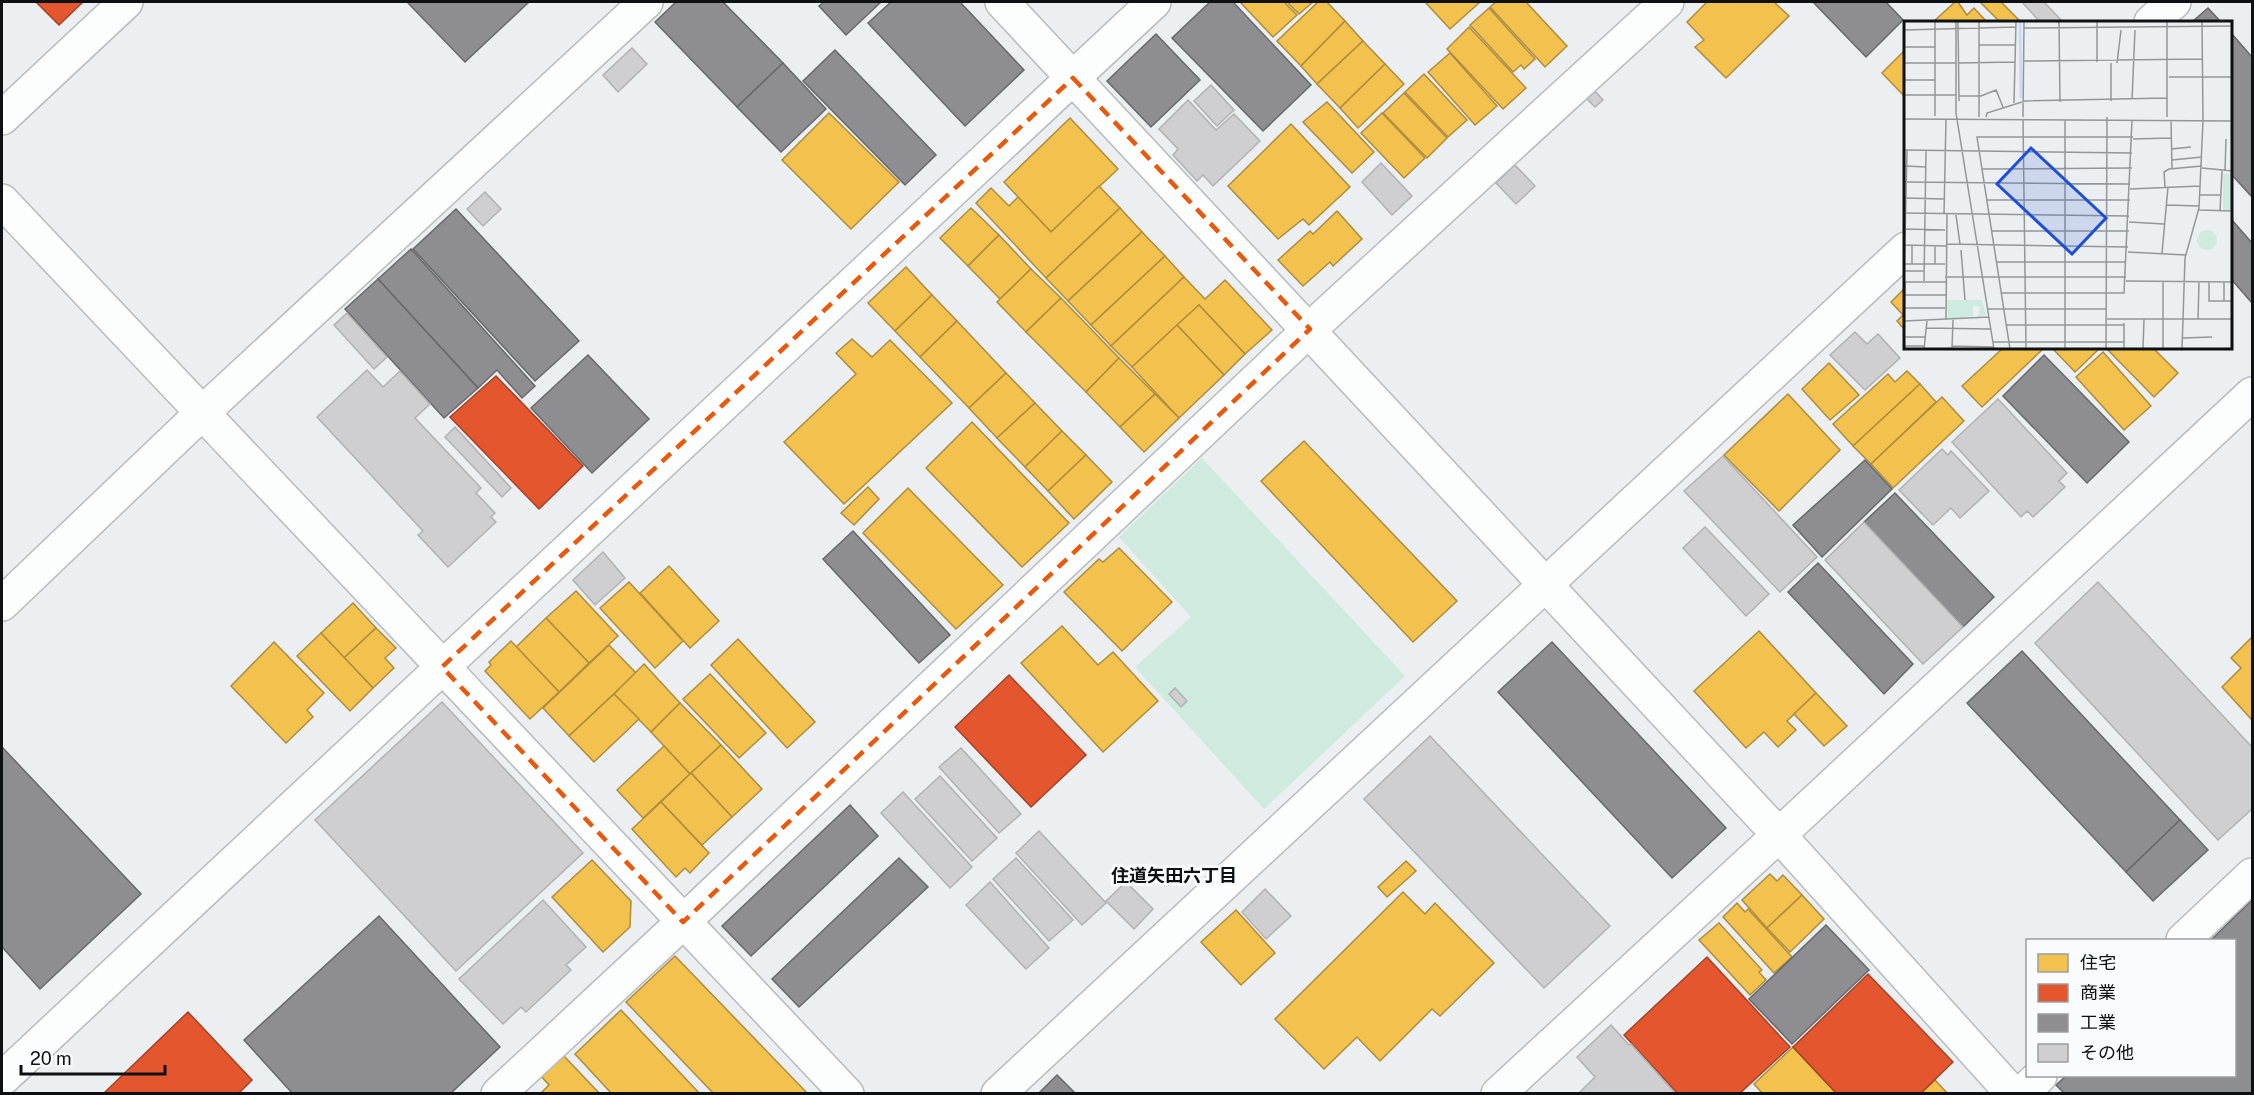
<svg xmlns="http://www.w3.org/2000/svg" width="2254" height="1095" font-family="'Public Sans','Noto Sans JP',sans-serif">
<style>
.green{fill:#cfeade}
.homes{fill:#f2c14e;stroke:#ae8c3c;stroke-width:1.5}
.shops{fill:#e4572e;stroke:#a44226;stroke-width:1.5}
.industry{fill:#8d8d92;stroke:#67686c;stroke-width:1.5}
.building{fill:#cfcfd2;stroke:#b1b1b3;stroke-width:1.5}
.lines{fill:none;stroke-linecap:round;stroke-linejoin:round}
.minor-casing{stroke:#b8bbbd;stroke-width:36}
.tertiary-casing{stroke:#b8bbbd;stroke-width:36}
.minor{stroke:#fcfdfd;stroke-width:33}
.tertiary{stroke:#fcfdfd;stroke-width:33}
.marked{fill:none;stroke:#e8590c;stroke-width:4.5;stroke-dasharray:12 8;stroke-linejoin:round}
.labels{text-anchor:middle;stroke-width:6;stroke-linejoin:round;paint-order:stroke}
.neighbourhood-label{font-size:18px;font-weight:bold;fill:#0e1113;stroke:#f9fcfe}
.inset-river{fill:none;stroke:#cadafa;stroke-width:3}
.inset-road{fill:none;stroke:#939699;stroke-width:1.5}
.view{fill:#1d4ed8;fill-opacity:0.15;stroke:#1d4ed8;stroke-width:3}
.inset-edge{fill:none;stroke:#0e1113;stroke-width:3}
</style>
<rect width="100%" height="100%" fill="#ebeff2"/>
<!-- green -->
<path class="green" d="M1202,458L1405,676L1264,809L1135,667L1191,617L1119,537Z"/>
<!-- homes -->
<g class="homes">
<path d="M1240,2H1284L1297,15L1273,37Z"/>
<path d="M1287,2H1313L1299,14Z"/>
<path d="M1318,2H1327L1345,21L1301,66L1277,41Z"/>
<path d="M1425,2H1480L1450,29Z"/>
<path d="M1496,2H1526L1567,46L1545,67L1490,7Z"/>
<path d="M1707,2H1774L1789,16L1726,78L1695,47L1704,40L1687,22Z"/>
<path d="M1955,2H1958L1967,15L1974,8L1987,22H1933Z"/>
<path d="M1980,2H2001L2021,22H2000Z"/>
<path d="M1489,8L1535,59L1524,69L1521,65L1513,72L1470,25Z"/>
<path d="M1345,21L1363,41L1317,84L1301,66Z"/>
<path d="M1469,27L1526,88L1503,109L1447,49Z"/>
<path d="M1363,41L1385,64L1340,108L1317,84Z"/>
<path d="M1906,49V98L1882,73Z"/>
<path d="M1450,53L1497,106L1475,125L1428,72Z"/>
<path d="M1385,64L1404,84L1358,128L1340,108Z"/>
<path d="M1424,74L1467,120L1448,137L1405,92Z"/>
<path d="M1404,93L1447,138L1427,158L1383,113Z"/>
<path d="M1327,102L1374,152L1352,173L1303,122Z"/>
<path d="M829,113L899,182L851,229L782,160Z"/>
<path d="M1382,113L1425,158L1404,178L1361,133Z"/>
<path d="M1070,118L1118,169L1051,232L1004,182Z"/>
<path d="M1291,124L1350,187L1309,225L1303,219L1278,239L1228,186Z"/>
<path d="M1099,186L1120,208L1046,278L976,203L991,188L1009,206L1018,197L1051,232Z"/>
<path d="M971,208L999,235L968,266L940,238Z"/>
<path d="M1120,208L1142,232L1068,301L1046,278Z"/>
<path d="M1337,211L1362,239L1333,266L1330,262L1303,286L1278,260L1310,231L1313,234Z"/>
<path d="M1142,232L1165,256L1091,325L1068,301Z"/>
<path d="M999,235L1031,269L1000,299L968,266Z"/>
<path d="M1165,256L1184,277L1111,346L1091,325Z"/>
<path d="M906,267L932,295L895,331L868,303Z"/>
<path d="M1031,269L1061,298L1026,332L997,302Z"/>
<path d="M1184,277L1205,299L1225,280L1272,330L1245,354L1199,305L1132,367L1111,346Z"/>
<path d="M1906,287V331L1897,321L1903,315L1891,302Z"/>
<path d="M932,295L957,321L920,357L895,331Z"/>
<path d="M1061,298L1119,358L1086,392L1026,332Z"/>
<path d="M1199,305L1245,354L1224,375L1177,325Z"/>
<path d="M957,321L1006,373L969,408L920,357Z"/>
<path d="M1177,325L1224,375L1179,418L1132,367Z"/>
<path d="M852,339L872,357L890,340L952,403L844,504L784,442L856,374L836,353Z"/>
<path d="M2003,348H2044L1982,407L1962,386Z"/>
<path d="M2052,348H2100L2075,372Z"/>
<path d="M2110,348H2153L2178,373L2154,397L2108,350Z"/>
<path d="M2103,352L2151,406L2124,430L2076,377Z"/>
<path d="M1119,358L1155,394L1120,427L1086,392Z"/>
<path d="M1829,363L1859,395L1830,420L1802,389Z"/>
<path d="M1907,371L1920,384L1853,446L1833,424L1888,374L1895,382Z"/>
<path d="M1006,373L1035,403L997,438L969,408Z"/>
<path d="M1920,384L1936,402L1871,464L1853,446Z"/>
<path d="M1155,394L1179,418L1144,452L1120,427Z"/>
<path d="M1788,394L1840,450L1779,511L1724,455Z"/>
<path d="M1942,397L1964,421L1893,488L1871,464Z"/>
<path d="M1035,403L1062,431L1025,467L997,438Z"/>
<path d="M972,422L1069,523L1022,567L926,468Z"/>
<path d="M1062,431L1086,455L1048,491L1025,467Z"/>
<path d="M1304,441L1457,601L1413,642L1261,481Z"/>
<path d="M1086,455L1112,482L1074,519L1048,491Z"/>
<path d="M868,487L879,499L854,525L841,513Z"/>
<path d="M908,488L1003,585L956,629L863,533Z"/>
<path d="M1119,548L1172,602L1122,651L1064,592L1099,559L1103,562Z"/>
<path d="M669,566L719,621L690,648L640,593Z"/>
<path d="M629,582L683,641L655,668L600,608Z"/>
<path d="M576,591L618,636L589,663L546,618Z"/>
<path d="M353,603L376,628L344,658L321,633Z"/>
<path d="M546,618L589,663L559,692L516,647Z"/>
<path d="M1062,626L1098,665L1113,652L1158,701L1103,752L1021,663Z"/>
<path d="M376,628L396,648L385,658L394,668L373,688L344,658Z"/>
<path d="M1759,631L1816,693L1787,721L1796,730L1778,747L1764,732L1746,748L1694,691Z"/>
<path d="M321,633L373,688L350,711L297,656Z"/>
<path d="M2252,637V720L2222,687L2241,668L2231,658Z"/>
<path d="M738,639L815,722L787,748L711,665Z"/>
<path d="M511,641L559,692L530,719L485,671L491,665L489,662Z"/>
<path d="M274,642L324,693L307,710L313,717L286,743L231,686Z"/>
<path d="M609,645L636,673L569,736L543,708Z"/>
<path d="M644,664L680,703L651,732L614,694Z"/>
<path d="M710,674L766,733L739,758L683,699Z"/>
<path d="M1816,693L1847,726L1824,746L1794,714Z"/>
<path d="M614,694L639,719L594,762L569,736Z"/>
<path d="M680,703L721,745L690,774L651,732Z"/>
<path d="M721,745L762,789L732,817L691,773Z"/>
<path d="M664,746L690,774L643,818L617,790Z"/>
<path d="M691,773L732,817L702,845L661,802Z"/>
<path d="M661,802L709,853L690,873L685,868L676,877L632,829Z"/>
<path d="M592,860L631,901L630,927L603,952L552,897Z"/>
<path d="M1406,861L1416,871L1387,897L1378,887Z"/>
<path d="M1770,874L1777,881L1783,875L1802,895L1767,928L1742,900Z"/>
<path d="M1403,892L1425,914L1435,903L1494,963L1440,1016L1432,1009L1380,1061L1357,1037L1324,1069L1275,1019Z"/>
<path d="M1802,895L1824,919L1790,952L1767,928Z"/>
<path d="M1737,903L1745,912L1748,909L1792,957L1774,973L1723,917Z"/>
<path d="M1236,910L1275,953L1241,985L1201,942Z"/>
<path d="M1719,923L1762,970L1759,972L1766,980L1750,995L1699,940Z"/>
<path d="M675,956L808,1094H714L626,1002Z"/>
<path d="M621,1010L700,1094H612L575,1054Z"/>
<path d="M1793,1047L1837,1094H1763L1754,1084Z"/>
<path d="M563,1055L600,1094H540L549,1085L540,1075Z"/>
<path d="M1935,1080L1948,1094H1920Z"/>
</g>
<!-- shops -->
<g class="shops">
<path d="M36,2H83L59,25Z"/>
<path d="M496,376L583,466L539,509L450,417Z"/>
<path d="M1009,675L1086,755L1031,807L955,727Z"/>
<path d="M1707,957L1790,1047L1739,1094H1678L1624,1035Z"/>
<path d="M1868,974L1953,1062L1920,1094H1837L1793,1047Z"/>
<path d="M188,1012L252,1080L238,1094H103Z"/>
</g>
<!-- industry -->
<g class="industry">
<path d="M407,2H529L465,62Z"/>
<path d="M676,2H723L783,63L737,107L655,22Z"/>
<path d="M824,2H881L846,35L819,6Z"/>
<path d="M891,2H960L1024,70L965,126L868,23Z"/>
<path d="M1210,2H1233L1311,85L1263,131L1172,38Z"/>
<path d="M1813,2H1886L1903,20L1866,57Z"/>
<path d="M2208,8L2221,22H2192Z"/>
<path d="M1156,34L1200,80L1151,127L1107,81Z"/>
<path d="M2232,34L2252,57V197L2232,175Z"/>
<path d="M835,50L936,155L905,185L803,81Z"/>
<path d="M783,63L826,109L781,152L737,107Z"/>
<path d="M456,209L579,341L535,381L413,249Z"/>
<path d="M2232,220L2252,243V303L2232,280Z"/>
<path d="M411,249L535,386L522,398L497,370L478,388L378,279Z"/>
<path d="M378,279L478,388L444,418L345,309Z"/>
<path d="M588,355L649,419L592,473L531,408Z"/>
<path d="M2044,355L2129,442L2087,483L2003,396Z"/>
<path d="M1865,460L1892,489L1822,557L1793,525Z"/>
<path d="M1895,493L1994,597L1963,627L1864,522Z"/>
<path d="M853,531L950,635L919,663L823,559Z"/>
<path d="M1818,563L1913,664L1884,694L1788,592Z"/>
<path d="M1552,642L1726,828L1672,878L1498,692Z"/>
<path d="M2022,651L2180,820L2126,872L1967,703Z"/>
<path d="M2,747L141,894L40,989L2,947Z"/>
<path d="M850,805L878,836L751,956L722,926Z"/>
<path d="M2180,820L2208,850L2153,901L2126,872Z"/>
<path d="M899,858L928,887L799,1007L772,979Z"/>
<path d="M2252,900V1094H2065L2056,1085L2066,1076H2234V940H2211Z"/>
<path d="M379,916L500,1047L450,1094H293L244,1040Z"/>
<path d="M1826,925L1869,970L1792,1044L1749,999Z"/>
<path d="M1057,1075L1076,1094H1038Z"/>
</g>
<!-- building -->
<g class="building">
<path d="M2022,2H2044L2063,22H2040Z"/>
<path d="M632,48L647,64L618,92L603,75Z"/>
<path d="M1211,85L1234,110L1217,126L1194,101Z"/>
<path d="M1593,89L1603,100L1595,107L1585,97Z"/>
<path d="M1188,100L1216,130L1234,114L1260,141L1213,186L1203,175L1197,181L1173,155L1178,149L1159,129Z"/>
<path d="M1381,163L1412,196L1392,215L1362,182Z"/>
<path d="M1515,165L1535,186L1516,204L1496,183Z"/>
<path d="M485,192L501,209L483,226L467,209Z"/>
<path d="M347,313L387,357L374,369L334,325Z"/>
<path d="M1855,332L1867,344L1878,334L1900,358L1865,390L1830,355Z"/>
<path d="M367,370L383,387L400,371L430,404L415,418L481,488L476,493L495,513L491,517L496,522L448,567L418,535L423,531L317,417Z"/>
<path d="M1998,399L2067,473L2059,481L2065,487L2033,517L2027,511L2021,517L1952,442Z"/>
<path d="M455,427L511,488L502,497L445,437Z"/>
<path d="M1942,449L1948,455L1951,451L1989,491L1960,518L1951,508L1933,525L1899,490Z"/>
<path d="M1723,456L1817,557L1780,592L1684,491Z"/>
<path d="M1864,522L1963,627L1923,664L1825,560Z"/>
<path d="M1705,527L1769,594L1746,616L1683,548Z"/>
<path d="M603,552L625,578L595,605L573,580Z"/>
<path d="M2098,582L2252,747V809L2218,840L2035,643Z"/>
<path d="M1175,688L1187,701L1181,707L1169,694Z"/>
<path d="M442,702L583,853L456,971L315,820Z"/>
<path d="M1430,736L1610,926L1544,988L1364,799Z"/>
<path d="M961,748L1021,814L999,833L939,767Z"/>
<path d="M940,776L997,838L972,861L915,799Z"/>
<path d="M903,792L972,867L950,888L881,813Z"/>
<path d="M1039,831L1106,903L1082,925L1016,853Z"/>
<path d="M1016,858L1073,920L1049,941L993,879Z"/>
<path d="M990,882L1049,948L1026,969L966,905Z"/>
<path d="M1126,882L1153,909L1134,929L1106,901Z"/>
<path d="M1265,889L1291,916L1266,939L1242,912Z"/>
<path d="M543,900L586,947L566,965L571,970L526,1012L521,1007L503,1024L459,979Z"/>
<path d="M1611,1025L1629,1045L1631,1044L1676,1094H1578L1595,1077L1577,1057Z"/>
</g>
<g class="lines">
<!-- minor casing -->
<g class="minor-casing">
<g id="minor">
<path d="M1002,2L1779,835L2013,1094"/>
<path d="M2151,22L2174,2"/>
<path d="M2,118L126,2"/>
<path d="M2,201L847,1094"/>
<path d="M2,604L202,413L646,2"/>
<path d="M2183,940L2252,875"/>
<path d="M498,1094L683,922L1310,329L1667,2"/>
<path d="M998,1094L1906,249"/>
<path d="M1498,1094L1779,835L2252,394"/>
<path d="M2021,1094L2040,1076"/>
</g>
</g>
<!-- tertiary casing -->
<g class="tertiary-casing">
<path id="tertiary" d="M2,1079L1154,2"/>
</g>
<!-- minor -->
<use href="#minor" class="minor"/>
<!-- tertiary -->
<use href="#tertiary" class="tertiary"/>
</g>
<!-- marked area -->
<path class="marked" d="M1073,78L1310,329L683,922L442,667Z"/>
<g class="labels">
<!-- neighbourhood labels -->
<g class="neighbourhood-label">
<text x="1174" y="882">住道矢田六丁目</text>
</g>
</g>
<!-- overview -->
<g transform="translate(1904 21)">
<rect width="328" height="328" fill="#ebeff2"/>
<path d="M328,152V189H319V153ZM293 219a10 10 0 1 1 20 0a10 10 0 1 1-20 0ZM43,279H78L82,294L74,296L76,285H69V295L44,298Z" fill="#cfeade"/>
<path class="inset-river" d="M116,1L117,77"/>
<path class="inset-road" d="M31,1V95M52,1V92L90,328M54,1L55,80M75,1V96M155,1L156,81M193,1V41M298,1L299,100M120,7L329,5M0,9L112,6M75,24H111M0,26H31M120,40L298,38M0,42H52M55,42L111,41M213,42L217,9M265,56H329M0,59H31M0,74H52M55,75H77L92,69L99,86M228,79L231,9M207,80V42M110,82L112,1M82,96L83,92L121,80L263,77M119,96L120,1M263,96V1M0,98L329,100M119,99L122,328M161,99V328M267,100L268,147M229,118L267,117M267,128L287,126M0,129L228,132M268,139L298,136M1,145L22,146M298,147L329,150M78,148L228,147M321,150L322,118M0,161L226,163M261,166L260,151L265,148L298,145M226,168L296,165M296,174H316M1,177L40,178M83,179H226M262,184L295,185M295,189L329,190M316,190L318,150M0,192L225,195M40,193L42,98M52,194L56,223M225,201L260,203M1,208L41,209M88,210H225M42,223L224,226M1,224L42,225M57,229L61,279M224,231L282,234M258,232L264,166M93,241H222M0,243H41M8,243V224M31,243V224M0,250H20M41,256H222M20,260L22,130M222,260L329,261M0,261L3,130M0,261H43M259,261V328M305,261V280H329M98,272H220L228,99M1,274H42M320,280V261M1,287H41M84,288H202M203,298H329M294,298L295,261M42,299L43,193M0,300L85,296M103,304H220M22,307L87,308M1,316H21M279,317L308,316M89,321H220M1,325H20M48,325L89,326M48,327L49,299M0,328L1,261M20,328L23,300M106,328L73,116H229M202,328L203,96M220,328V302M239,328L240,298M278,328L281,237L295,187L299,100"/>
<path class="view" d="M127,127L202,197L168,233L93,163Z"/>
<rect width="328" height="328" class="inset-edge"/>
</g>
<!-- border -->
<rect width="2254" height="1095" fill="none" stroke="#0e1113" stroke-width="6"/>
<!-- legend -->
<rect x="2026" y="939" width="210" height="138" fill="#f9fcfe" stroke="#9b9ea0" stroke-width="1.5"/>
<rect x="2038" y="954" width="30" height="18" fill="#f2c14e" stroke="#9b9ea0" stroke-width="1.5"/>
<text x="2080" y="969" font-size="18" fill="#0e1113">住宅</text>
<rect x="2038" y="984" width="30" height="18" fill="#e4572e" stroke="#9b9ea0" stroke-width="1.5"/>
<text x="2080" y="999" font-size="18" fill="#0e1113">商業</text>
<rect x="2038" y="1014" width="30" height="18" fill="#8d8d92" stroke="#9b9ea0" stroke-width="1.5"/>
<text x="2080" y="1029" font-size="18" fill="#0e1113">工業</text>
<rect x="2038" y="1044" width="30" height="18" fill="#cfcfd2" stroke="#9b9ea0" stroke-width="1.5"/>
<text x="2080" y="1059" font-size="18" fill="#0e1113">その他</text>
<!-- scale -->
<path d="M21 1065v9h144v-9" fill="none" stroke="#0e1113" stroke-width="3"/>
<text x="30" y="1065" font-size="18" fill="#0e1113" stroke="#f9fcfe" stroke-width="4.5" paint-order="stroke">20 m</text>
</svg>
